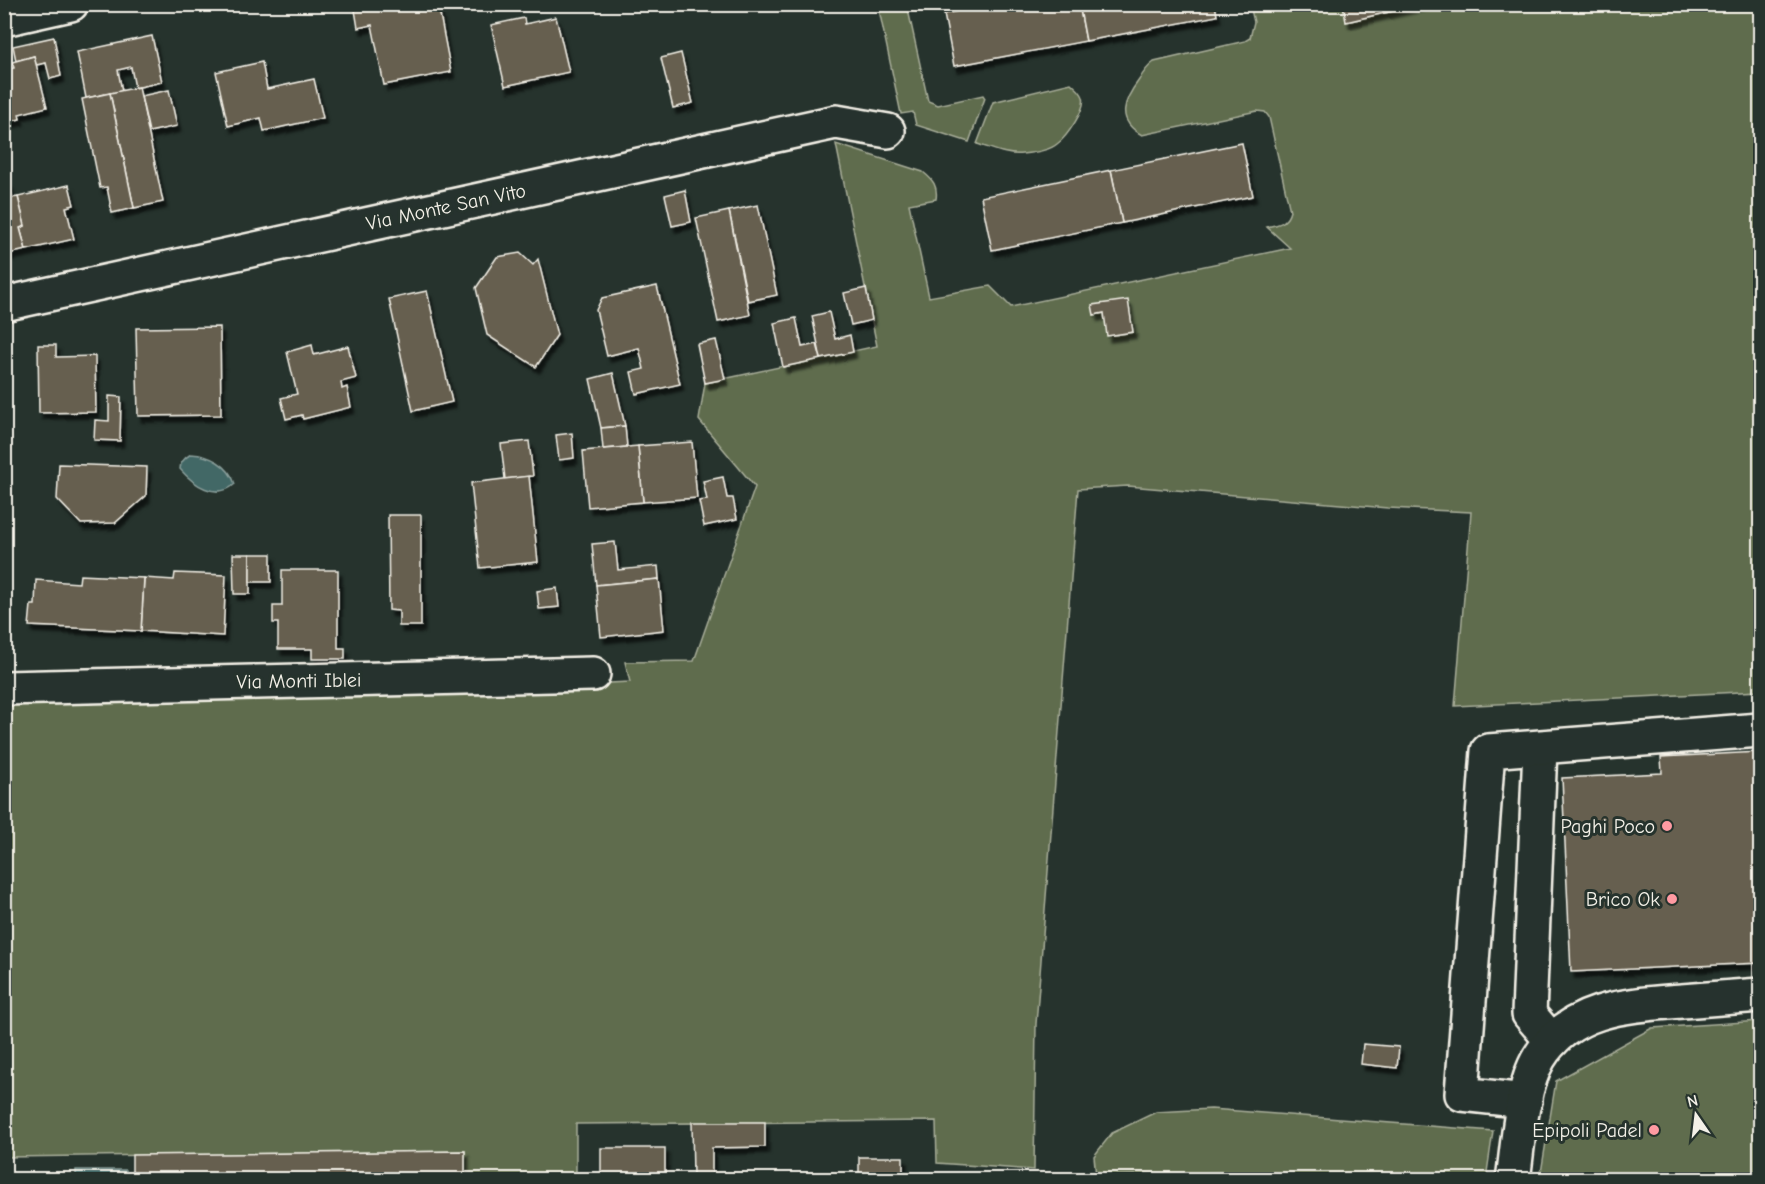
<svg xmlns="http://www.w3.org/2000/svg" width="1765" height="1184" viewBox="0 0 1765 1184" font-family="'Comic Neue',sans-serif">
  <style>
    .green { fill: #5e6c4d; stroke: #a9ae9a; stroke-width: 1.5 }
    .water { fill: #426766; stroke: #899e9a; stroke-width: 1.5 }
    .building { fill: #665f4f; stroke: #f4f1e8; stroke-width: 1.5; filter: url(#shadow) }
    .lines { fill: none; stroke-linecap: round; stroke-linejoin: round }
    .minor-casing { stroke: #f4f1e8; stroke-width: 38 }
    .minor { stroke: #26332d; stroke-width: 33 }
    .poi-dot { fill: #ff9aa2; stroke: #26332d; stroke-width: 2 }
    .labels { text-anchor: middle; dominant-baseline: central; stroke-width: 6; stroke-linejoin: round; paint-order: stroke }
    .street-label { font-size: 20px; fill: #f4f1e8; stroke: #26332d }
    .poi-label { font-size: 20px; fill: #f4f1e8; stroke: #26332d; text-anchor: end }
  </style>
  <defs>
    <filter id="shadow"><feDropShadow dx="3.5" dy="6" stdDeviation="1.5" flood-color="#0009"/></filter>
  </defs>
  <rect width="100%" height="100%" fill="#26332d"/>
  <filter id="ink" filterUnits="userSpaceOnUse"><feTurbulence type="fractalNoise" baseFrequency=".0167" numOctaves="2"/><feDisplacementMap in="SourceGraphic" scale="12" xChannelSelector="R" yChannelSelector="G"/><feConvolveMatrix kernelMatrix="1 2 1 2 8 2 1 2 1" color-interpolation-filters="sRGB"/></filter>
  <g filter="url(#ink)">
    <g class="green">
      <polygon points="878,5 907,5 928,101 938,105 983,95 985,98 969,142 916,125 913,112 901,114"/>
      <path d="M1250,5H1760V691L1455,706L1471,512L1388,508L1128,486L1078,489L1036,1024L1034,1170L937,1163L936,1121L576,1124V1180L465,1179V1151L5,1157L4,703L487,689L630,682L625,662L694,661L755,487L699,420L705,383L877,346L836,144L923,172C933,180 938,186 936,199L909,204L929,297L990,286L1011,307L1290,248L1267,227C1278,224 1287,224 1290,211L1269,117L1265,112L1257,111L1142,135C1115,120 1124,100 1139,80C1143,73 1147,67 1154,62L1245,41L1250,38L1254,22Z"/>
      <path d="M1071,83C1075,87 1081,91 1083,97C1087,108 1066,138 1057,144C1049,151 1032,153 1022,154C1007,156 991,148 977,144L993,102Z"/>
      <polygon points="1760,1021 1760,1179 1540,1179 1556,1081 1652,1028"/>
      <polygon points="1211,1109 1493,1131 1486,1179 1229,1180 1228,1172 1096,1176 1094,1156 1112,1133 1156,1112"/>
    </g>
    <g class="water">
      <path d="M191,454C210,455 229,465 235,484C216,501 193,484 180,469C180,462 186,457 191,454Z"/>
      <rect x="76" y="1170" width="50" height="9"/>
    </g>
    <g class="building">
      <polygon points="354,4 438,4 451,72 384,85 372,25 358,28"/>
      <polygon points="993,4 1079,4 1086,41 954,66 944,14"/>
      <polygon points="1079,4 1215,4 1217,16 1086,41"/>
      <polygon points="1343,4 1423,4 1346,22"/>
      <polygon points="556,17 569,72 505,86 491,25 524,18 525,24"/>
      <polygon points="152,36 162,82 135,88 131,67 118,70 122,91 86,98 77,52"/>
      <polygon points="54,37 61,76 50,79 46,63 36,65 34,56 16,61 13,46"/>
      <polygon points="681,53 693,103 673,108 661,58"/>
      <polygon points="34,56 47,107 19,114 20,119 4,123 4,70 14,68 12,62"/>
      <polygon points="262,62 267,89 314,79 323,118 264,131 261,118 228,126 216,72"/>
      <polygon points="139,87 163,202 134,208 110,93"/>
      <polygon points="169,90 177,126 149,132 141,96"/>
      <polygon points="110,93 134,208 112,213 107,187 100,188 82,99"/>
      <polygon points="1242,143 1253,196 1122,223 1111,170"/>
      <polygon points="1111,170 1122,223 992,250 981,197"/>
      <polygon points="9,183 12,197 4,199 4,184"/>
      <polygon points="69,185 74,205 66,207 74,239 26,250 20,228 25,226 18,197"/>
      <polygon points="685,190 691,222 672,226 665,195"/>
      <polygon points="18,197 25,226 20,228 26,250 4,255 4,199"/>
      <polygon points="758,205 777,295 748,301 729,211"/>
      <polygon points="729,211 750,315 718,322 696,218"/>
      <polygon points="520,253 533,265 538,259 557,335 536,367 487,335 476,288 497,257"/>
      <polygon points="657,286 680,384 636,394 631,372 644,369 639,348 607,356 596,310 602,298"/>
      <polygon points="866,288 872,320 851,325 844,293"/>
      <polygon points="427,291 452,402 413,411 389,299"/>
      <polygon points="1128,300 1133,332 1107,336 1104,313 1094,315 1092,305"/>
      <polygon points="829,312 835,339 850,335 853,352 821,359 812,316"/>
      <polygon points="796,318 802,347 817,344 821,359 783,367 774,323"/>
      <polygon points="220,327 221,415 138,416 136,328"/>
      <polygon points="716,340 725,379 705,383 697,344"/>
      <polygon points="38,345 56,345 56,357 95,356 96,412 39,413"/>
      <polygon points="312,345 314,355 348,346 356,378 341,382 342,389 347,387 351,407 303,419 302,415 286,419 281,398 297,394 287,352"/>
      <polygon points="613,373 625,426 601,428 590,379"/>
      <polygon points="109,396 121,397 120,441 94,440 95,420 109,421"/>
      <polygon points="625,426 627,447 603,449 601,428"/>
      <polygon points="572,433 574,458 559,460 556,435"/>
      <polygon points="529,441 533,476 505,479 501,444"/>
      <polygon points="692,442 697,498 643,502 638,446"/>
      <polygon points="638,446 643,502 588,507 583,451"/>
      <polygon points="59,464 147,467 146,496 115,523 81,524 57,499"/>
      <polygon points="529,476 538,562 480,568 471,483"/>
      <polygon points="723,477 727,498 733,498 737,519 704,526 699,501 707,500 703,481"/>
      <polygon points="388,515 421,515 421,626 399,626 399,611 389,610"/>
      <polygon points="615,542 618,570 658,566 659,579 596,585 592,544"/>
      <polygon points="233,554 250,554 250,594 234,594"/>
      <rect x="250" y="554" width="21" height="28"/>
      <polygon points="282,570 338,570 338,648 345,648 345,659 312,659 312,649 278,649 278,623 273,623 273,606 282,606"/>
      <polygon points="175,573 226,575 223,636 141,631 144,578 174,580"/>
      <polygon points="80,575 144,578 141,631 29,626 31,605 35,605 36,580 79,583"/>
      <polygon points="659,579 664,630 601,637 596,585"/>
      <polygon points="557,588 559,607 539,609 537,591"/>
      <polygon points="1760,752 1760,963 1571,972 1562,778 1662,773 1661,757"/>
      <polygon points="1363,1044 1399,1047 1397,1068 1361,1064"/>
      <polygon points="692,1122 765,1122 765,1147 712,1148 712,1175 693,1176"/>
      <rect x="601" y="1148" width="64" height="32"/>
      <polygon points="465,1151 465,1180 132,1180 132,1155"/>
      <rect x="859" y="1157" width="44" height="23"/>
    </g>
    <g class="lines">
      <g class="minor-casing">
        <g id="minor">
          <polyline points="4,19 71,4"/>
          <polyline points="4,304 836,122 888,131"/>
          <polyline points="4,688 593,674"/>
          <polyline points="1540,748 1529,1014 1552,1041"/>
          <polyline points="1525,1101 1462,1094 1488,751 1760,730"/>
          <path d="M1513,1180C1518,1145 1521,1088 1539,1058C1570,1007 1630,1005 1682,1001C1708,999 1734,997 1760,995"/>
        </g>
      </g>
      <use href="#minor" class="minor"/>
    </g>
  </g>
  <g class="poi-dot">
    <circle cx="1667" cy="826" r="6"/>
    <circle cx="1672" cy="899" r="6"/>
    <circle cx="1654" cy="1130" r="6"/>
  </g>
  <g class="labels">
    <g class="street-label">
      <text transform="translate(446 207) rotate(-12)">Via Monte San Vito</text>
      <text transform="translate(299 681) rotate(-1)">Via Monti Iblei</text>
    </g>
    <g class="poi-label">
      <text x="1655" y="826">Paghi Poco</text>
      <text x="1660" y="899">Brico Ok</text>
      <text x="1642" y="1130">Epipoli Padel</text>
    </g>
  </g>
  <rect width="1765" height="1184" fill="none" stroke="#26332d" stroke-width="24"/>
  <rect x="12" y="12" width="1741" height="1160" fill="none" stroke="#f4f1e8" stroke-width="2" filter="url(#ink)"/>
  <g transform="translate(1696 1115) rotate(346)" stroke="#26332d" stroke-width="4.5" paint-order="stroke">
  <path d="M0-4.5L10 22L0 15L-10 22Z" fill="#f4f1e8"/>
  <text y="-9" font-size="16" font-weight="bold" text-anchor="middle" fill="#f4f1e8">N</text>
  </g>
</svg>
